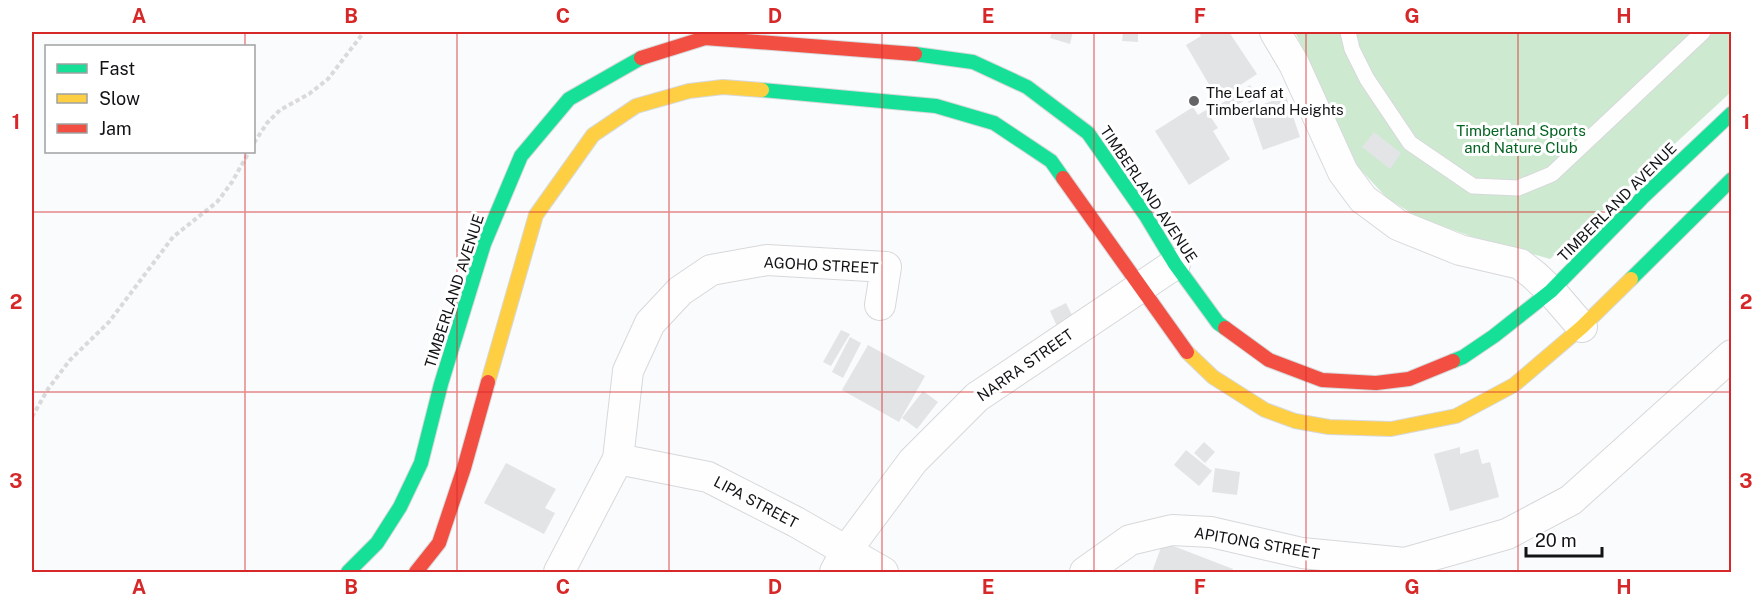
<svg xmlns="http://www.w3.org/2000/svg" width="1763" height="604" viewBox="0 0 1763 604" font-family="'Public Sans',sans-serif">
  <style>
    .green { fill: #cdead1 }
    .building { fill: #e3e4e6 }
    .lines { fill: none; stroke-linecap: round; stroke-linejoin: round }
    .lane-casing { stroke: #d7d8da; stroke-width: 17 }
    .street-casing { stroke: #d7d8da; stroke-width: 32 }
    .fast-casing { stroke: #d7d8da; stroke-width: 16 }
    .slow-casing { stroke: #d7d8da; stroke-width: 16 }
    .jam-casing { stroke: #d7d8da; stroke-width: 16 }
    .path { stroke: #dadada; stroke-width: 4; stroke-dasharray: 4.5 3; stroke-linecap: butt }
    .lane { stroke: #fefeff; stroke-width: 15 }
    .street { stroke: #fefeff; stroke-width: 30 }
    .fast { stroke: #16e098; stroke-width: 14 }
    .slow { stroke: #ffcf43; stroke-width: 14 }
    .jam { stroke: #f24e42; stroke-width: 14 }
    .grid { fill: none; stroke: #d62828; stroke-width: 1.5; stroke-opacity: 0.55 }
    .poi-dot { fill: #636466; stroke: #fff; stroke-width: 2 }
    .labels { text-anchor: middle; dominant-baseline: central; stroke-width: 6; stroke-linejoin: round; paint-order: stroke }
    .poi-label { font-size: 15px; fill: #121315; stroke: #fff; text-anchor: start }
    .park-label { font-size: 15px; fill: #046422; stroke: #fff }
    .street-label { font-size: 15px; fill: #121315; stroke: #fff }
    .neatline { fill: none; stroke: #d62828; stroke-width: 2 }
    .grid-label { font-size: 20px; text-anchor: middle; font-weight: bold; fill: #d62828 }
  </style>
  <rect width="100%" height="100%" fill="#fafbfd"/>
  <polygon class="green" points="1295,32 1731,32 1731,92 1550,259 1473,237 1419,218 1387,198 1358,167"/>
  <g class="building">
    <polygon points="1052,32 1073,32 1070,44 1050,38"/>
    <polygon points="1123,32 1138,32 1138,42 1122,41"/>
    <polygon points="1198,32 1229,32 1257,74 1218,100 1186,45 1201,36"/>
    <polygon points="1250,85 1258,98 1249,103 1247,99 1224,113 1219,105"/>
    <polygon points="1286,96 1300,137 1263,150 1249,109"/>
    <polygon points="1193,107 1198,115 1206,110 1218,128 1213,131 1230,159 1189,185 1155,131"/>
    <polygon points="1374,132 1401,153 1390,169 1362,147"/>
    <polygon points="1066,303 1078,327 1061,335 1050,311"/>
    <polygon points="841,330 850,334 831,366 823,362"/>
    <polygon points="850,337 861,343 843,378 832,372"/>
    <polygon points="868,345 925,376 899,422 842,390"/>
    <polygon points="923,391 938,402 917,429 902,418"/>
    <polygon points="1204,442 1215,452 1205,463 1194,453"/>
    <polygon points="1460,447 1460,454 1478,449 1482,464 1490,462 1499,497 1450,511 1434,454"/>
    <polygon points="1186,450 1212,471 1199,486 1174,465"/>
    <polygon points="506,463 556,489 545,508 555,513 544,534 484,503"/>
    <polygon points="1215,468 1240,472 1237,495 1212,492"/>
    <polygon points="1163,542 1233,569 1232,572 1152,572"/>
  </g>
  <g class="lines">
    <g class="lane-casing">
      <polyline id="lane" points="1348,32 1352,49 1367,79 1410,143 1473,186 1518,188 1552,174 1703,32"/>
    </g>
    <g class="street-casing">
      <g id="street">
        <polyline points="1275,32 1294,64 1343,172 1363,199 1398,225 1460,250 1520,264 1534,275 1551,291 1582,327"/>
        <polyline points="618,459 708,477 796,522 883,572"/>
        <polyline points="559,572 618,459 628,371 650,323 680,291 711,270 767,260 886,267 880,305"/>
        <polyline points="835,572 846,551 913,461 977,397 1175,264"/>
        <polyline points="1085,572 1130,540 1172,530 1211,532 1302,553 1405,563 1507,534 1571,500 1732,355"/>
      </g>
    </g>
    <g class="fast-casing">
      <g id="fast">
        <polyline points="915,54 973,62 1027,87 1088,133 1146,216 1175,264 1218,323 1225,328"/>
        <polyline points="762,90 936,106 994,123 1051,161 1063,178"/>
        <polyline points="1631,279 1732,179"/>
        <polyline points="1453,361 1463,357 1494,336 1551,291 1642,198 1732,113"/>
        <polyline points="348,572 377,543 400,507 421,463 441,384 484,244 521,156 569,99 641,58"/>
      </g>
    </g>
    <g class="slow-casing">
      <g id="slow">
        <polyline points="1187,352 1213,377 1265,410 1295,421 1329,427 1391,429 1456,416 1514,385 1582,327 1631,279"/>
        <polyline points="488,382 536,215 593,135 636,106 689,91 723,87 762,90"/>
      </g>
    </g>
    <g class="jam-casing">
      <g id="jam">
        <polyline points="641,58 705,38 915,54"/>
        <polyline points="1063,178 1187,352"/>
        <polyline points="1225,328 1269,360 1322,380 1376,383 1409,379 1453,361"/>
        <polyline points="416,572 439,543 464,468 488,382"/>
      </g>
    </g>
    <g class="path">
      <polyline points="254,143 267,123 280,110 309,94 328,79 364,32"/>
      <polyline points="32,417 48,389 70,360 109,322 173,237 217,202 224,193 232,182 249,152"/>
    </g>
    <use href="#lane" class="lane"/>
    <use href="#street" class="street"/>
    <use href="#fast" class="fast"/>
    <use href="#slow" class="slow"/>
    <use href="#jam" class="jam"/>
  </g>
  <path class="grid" d="M245,32V46M457,32V572M669,32V572M882,32V572M1094,32V572M1306,32V572M1518,32V572M245,152V572M32,212H1732M32,392H1732"/>
  <circle class="poi-dot" cx="1194" cy="101" r="6"/>
  <g class="labels">
    <g class="poi-label">
      <text x="1206" y="92">The Leaf at<tspan x="1206" dy="17">Timberland Heights</tspan></text>
    </g>
    <g class="park-label">
      <text x="1521" y="130">Timberland Sports<tspan x="1521" dy="17">and Nature Club</tspan></text>
    </g>
    <g class="street-label">
      <text transform="translate(1149 194) rotate(56)">TIMBERLAND AVENUE</text>
      <text transform="translate(1617 202) rotate(-45)">TIMBERLAND AVENUE</text>
      <text transform="translate(821 265) rotate(3)">AGOHO STREET</text>
      <text transform="translate(454 291) rotate(-72)">TIMBERLAND AVENUE</text>
      <text transform="translate(1025 365) rotate(-35)">NARRA STREET</text>
      <text transform="translate(756 502) rotate(28)">LIPA STREET</text>
      <text transform="translate(1257 543) rotate(10)">APITONG STREET</text>
    </g>
  </g>
  <rect width="1763" height="604" fill="none" stroke="#ffffff" stroke-width="66"/>
  <rect x="45" y="45" width="210" height="108" fill="#ffffff" stroke="#a0a1a1" stroke-width="1.5"/>
  <rect x="57" y="64" width="30" height="9" fill="#16e098" stroke="#a0a1a1" stroke-width="1.5"/>
  <text x="99" y="75" font-size="18" fill="#121315">Fast</text>
  <rect x="57" y="94" width="30" height="9" fill="#ffcf43" stroke="#a0a1a1" stroke-width="1.5"/>
  <text x="99" y="105" font-size="18" fill="#121315">Slow</text>
  <rect x="57" y="124" width="30" height="9" fill="#f24e42" stroke="#a0a1a1" stroke-width="1.5"/>
  <text x="99" y="135" font-size="18" fill="#121315">Jam</text>
  <path d="M1526 547v9h76v-9" fill="none" stroke="#121315" stroke-width="3"/>
  <text x="1535" y="547" font-size="18" fill="#121315" stroke="#ffffff" stroke-width="4.5" paint-order="stroke">20 m</text>
  <rect x="33" y="33" width="1697" height="538" class="neatline"/>
  <g class="grid-label">
    <text x="139" y="23">A</text>
    <text x="351" y="23">B</text>
    <text x="563" y="23">C</text>
    <text x="775" y="23">D</text>
    <text x="988" y="23">E</text>
    <text x="1200" y="23">F</text>
    <text x="1412" y="23">G</text>
    <text x="1624" y="23">H</text>
    <text x="16" y="129">1</text>
    <text x="1746" y="129">1</text>
    <text x="16" y="309">2</text>
    <text x="1746" y="309">2</text>
    <text x="16" y="488">3</text>
    <text x="1746" y="488">3</text>
    <text x="139" y="594">A</text>
    <text x="351" y="594">B</text>
    <text x="563" y="594">C</text>
    <text x="775" y="594">D</text>
    <text x="988" y="594">E</text>
    <text x="1200" y="594">F</text>
    <text x="1412" y="594">G</text>
    <text x="1624" y="594">H</text>
  </g>
</svg>
